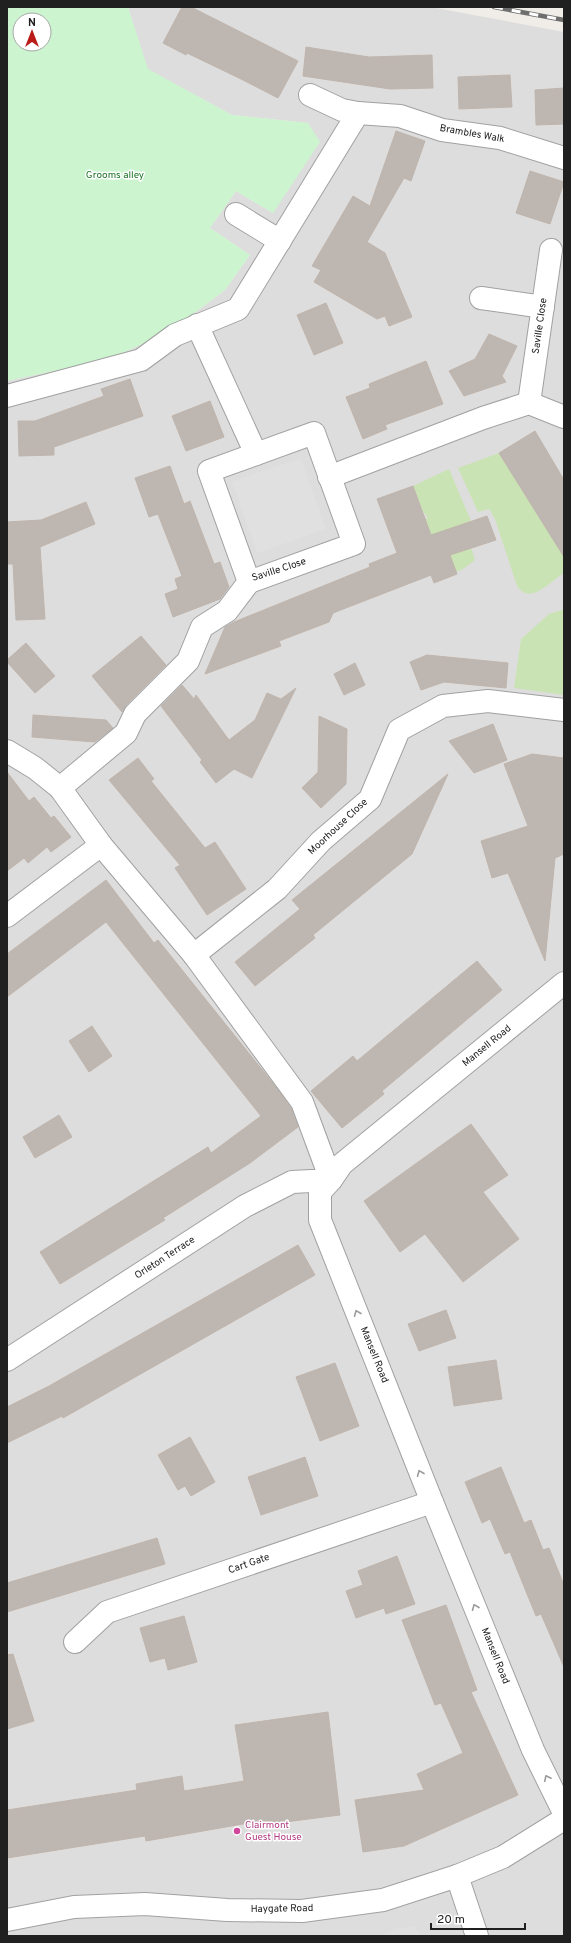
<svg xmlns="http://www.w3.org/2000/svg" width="571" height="1943" viewBox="0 0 571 1943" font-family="Overpass,sans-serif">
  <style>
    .residential { fill: #dedddd }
    .grass { fill: #cae3b4 }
    .park { fill: #cbf4cf; fill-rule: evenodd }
    .parking { fill: #e0e0e0 }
    .building { fill: #bdb6b1; stroke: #c0b5ac }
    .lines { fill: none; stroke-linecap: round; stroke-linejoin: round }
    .minor-casing { stroke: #a1a1a1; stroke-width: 24 }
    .minor { stroke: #fff; stroke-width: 22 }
    .rail-casing { stroke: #6e6e6e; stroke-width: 4.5 }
    .rail { stroke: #fff; stroke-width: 3; stroke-dasharray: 9; stroke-linecap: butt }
    .oneway { stroke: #9b9b9b }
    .hotel-dot { fill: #d1479c; stroke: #fff; stroke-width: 1.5 }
    .labels { text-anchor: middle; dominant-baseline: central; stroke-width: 3; stroke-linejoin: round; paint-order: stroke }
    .street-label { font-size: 10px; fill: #202020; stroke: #fff }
    .park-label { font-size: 10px; fill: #197423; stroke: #fff }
    .hotel-label { font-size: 10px; fill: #b23c85; stroke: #fff; text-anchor: start }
  </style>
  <rect width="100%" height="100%" fill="#f0ede8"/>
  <polygon class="residential" points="128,7 431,7 564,32 564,1936 7,1936 7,381 109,359 142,344 193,314 225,290 250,255 210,228 236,191 273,213 307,123 232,115 147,69"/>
  <g class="grass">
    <path d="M499,453L564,557V573C551,581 530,606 517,586L495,519L489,509L478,512L458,468Z"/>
    <polygon points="449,469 471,521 463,524 475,560 463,569 439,579 423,520 428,518 422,510 413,486"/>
    <polygon points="564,609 564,695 514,688 521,639 549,614"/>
  </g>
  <path class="park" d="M7,7H128L148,69L232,115L308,123L320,142L273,213L236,191L210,228L250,255L225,290L193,314L142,344L109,359L7,381ZM20,20H44V44H20Z"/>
  <g class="parking">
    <polygon points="301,458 326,529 257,553 232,482"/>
    <polygon points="414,1926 421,1936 382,1936 394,1929"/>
  </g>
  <g class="building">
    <polygon points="182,7 191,7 298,61 278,98 241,79 187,53 186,55 163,43"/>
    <polygon points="306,47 369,57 432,55 433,88 390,89 303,76"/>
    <polygon points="510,75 512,107 459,109 458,77"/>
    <polygon points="564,88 564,124 536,125 535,90"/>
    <polygon points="396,131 425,141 411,181 404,178 367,242 385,253 412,317 389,326 385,316 377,319 314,282 321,270 312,266 353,196 370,206"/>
    <polygon points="530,171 564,182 550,224 516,213"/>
    <polygon points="326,303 343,343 314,355 297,315"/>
    <polygon points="489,334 517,346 502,376 506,382 464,396 449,371 475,359"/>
    <polygon points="426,361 443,404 385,425 387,429 363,439 346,397 370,388 369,384"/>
    <polygon points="130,379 143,416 54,447 54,455 19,456 18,421 35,421 104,396 101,389"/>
    <polygon points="210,401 224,437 186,451 172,416"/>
    <polygon points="535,431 564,480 564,557 499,453"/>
    <polygon points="170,466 184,504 190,501 214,564 220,562 229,587 220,599 173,617 165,594 178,589 175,579 182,576 158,514 149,517 135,478"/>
    <polygon points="413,486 431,535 487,516 496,540 450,555 457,574 434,583 431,575 333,613 329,622 279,641 281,646 205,674 225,627 234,622 370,567 369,564 397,553 377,499"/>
    <polygon points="86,502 95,524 40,547 45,619 16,620 13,564 7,564 7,522 41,520"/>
    <polygon points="141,636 166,665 126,705 122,712 92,676"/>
    <polygon points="26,643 55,676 35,693 7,662 7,660"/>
    <polygon points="427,655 508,663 506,688 444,682 421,690 410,662"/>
    <polygon points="355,663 365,685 344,695 334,674"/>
    <polygon points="182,685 194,699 196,695 229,740 255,720 267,693 281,699 296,688 252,778 234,769 216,783 200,762 202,760 161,706"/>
    <polygon points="33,715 106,720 113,728 95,742 32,737"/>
    <polygon points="319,716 347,729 346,784 321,808 302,788 318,772"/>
    <polygon points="493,724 507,760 474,773 449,741"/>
    <polygon points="532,754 564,758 564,854 555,858 545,961 508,873 492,878 481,841 528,826 504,764"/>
    <polygon points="138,758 154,779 151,781 205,848 215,842 246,889 207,915 175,868 180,865 109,780"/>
    <polygon points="7,772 29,801 34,797 51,818 54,816 71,837 51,852 47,847 28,863 24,858 7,871"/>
    <polygon points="448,774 412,854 313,935 315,938 255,986 235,962 300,909 292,900"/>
    <polygon points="106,880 154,943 158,940 276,1087 291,1108 298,1127 250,1163 163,1218 165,1220 60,1284 40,1252 208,1147 211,1153 261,1116 106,922 7,997 7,954"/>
    <polygon points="477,961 502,990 382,1091 384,1094 342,1128 311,1091 353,1056 357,1061"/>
    <polygon points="92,1026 112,1056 89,1072 69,1041"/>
    <polygon points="59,1115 72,1137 35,1158 23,1137"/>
    <polygon points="471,1124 508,1175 483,1192 519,1239 463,1282 425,1234 400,1252 364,1201"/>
    <polygon points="298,1245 315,1275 63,1418 62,1416 7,1443 7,1407 49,1386"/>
    <polygon points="446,1310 456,1338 419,1351 408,1324"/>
    <polygon points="496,1360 502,1399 454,1406 448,1367"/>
    <polygon points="335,1363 359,1426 320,1441 296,1377"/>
    <polygon points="190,1437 215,1482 191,1496 185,1486 178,1490 158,1455"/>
    <polygon points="305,1457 318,1496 261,1515 248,1477"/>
    <polygon points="501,1467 524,1523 531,1520 543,1550 549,1548 564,1585 564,1667 541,1614 536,1616 510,1552 505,1554 490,1519 482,1523 465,1482"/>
    <polygon points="157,1538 165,1564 7,1612 7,1583"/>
    <polygon points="397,1556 415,1604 386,1614 384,1608 356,1618 346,1591 363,1585 358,1571"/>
    <polygon points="446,1605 477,1690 471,1692 518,1795 404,1846 363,1852 355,1800 424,1790 417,1774 463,1753 441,1703 435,1705 402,1620"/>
    <polygon points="184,1616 197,1662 168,1670 165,1658 150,1662 140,1628"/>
    <polygon points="13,1654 34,1721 7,1729 7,1655"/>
    <polygon points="328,1712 340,1815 254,1826 254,1822 146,1841 145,1836 7,1858 7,1810 137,1790 136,1784 182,1776 184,1791 244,1781 235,1725"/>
  </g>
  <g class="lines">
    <g class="minor-casing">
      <g id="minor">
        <polyline points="310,95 342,110 358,113 400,116 442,130 500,138 564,158"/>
        <polyline points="236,214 280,241"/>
        <polyline points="481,298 543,307"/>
        <polyline points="197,325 256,454"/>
        <polyline points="7,396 141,360 175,335 238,309 358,113"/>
        <polyline points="529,403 551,250"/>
        <polygon points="314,433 354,544 249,582 209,471"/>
        <polyline points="329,477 483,418 529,403 564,417"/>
        <polyline points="7,751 35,768 60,788 101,845 194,955 302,1102 331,1180 292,1182 245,1206 7,1360"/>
        <polyline points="60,788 126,733 135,714 188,661 202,627 227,611 249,582"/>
        <polyline points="7,916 101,845"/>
        <polyline points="194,955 277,889 321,841 370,799 399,730 443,706 488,701 564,710"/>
        <polyline points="564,983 342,1164 331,1180 320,1192 320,1220 432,1502 533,1750 564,1813"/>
        <polyline points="75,1642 107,1612 432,1502"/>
        <polyline points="457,1876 477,1936"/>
        <polyline points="7,1920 74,1907 145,1904 227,1910 302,1911 383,1900 457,1876 503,1857 564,1819"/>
      </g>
    </g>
    <use href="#minor" class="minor"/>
    <g class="rail-casing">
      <polyline id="rail" points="494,7 564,20"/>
    </g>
    <use href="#rail" class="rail"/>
  </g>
  <defs><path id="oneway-chevron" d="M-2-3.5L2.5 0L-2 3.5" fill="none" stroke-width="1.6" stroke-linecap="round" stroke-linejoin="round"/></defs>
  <g class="oneway">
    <use href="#oneway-chevron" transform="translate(357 1313) rotate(-112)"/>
    <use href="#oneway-chevron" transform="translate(420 1473) rotate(-112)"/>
    <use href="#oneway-chevron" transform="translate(475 1607) rotate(-112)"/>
    <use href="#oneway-chevron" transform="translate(547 1778) rotate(-116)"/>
  </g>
  <circle class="hotel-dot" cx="237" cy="1831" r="4"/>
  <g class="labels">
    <g class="street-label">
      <text transform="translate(472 134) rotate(10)">Brambles Walk</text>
      <text transform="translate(540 326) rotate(-82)">Saville Close</text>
      <text transform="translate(279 570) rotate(-18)">Saville Close</text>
      <text transform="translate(338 827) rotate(-43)">Moorhouse Close</text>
      <text transform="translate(487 1046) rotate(-39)">Mansell Road</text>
      <text transform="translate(165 1258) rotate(-33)">Orleton Terrace</text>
      <text transform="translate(374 1355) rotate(68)">Mansell Road</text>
      <text transform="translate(249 1564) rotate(-19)">Cart Gate</text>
      <text transform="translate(495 1656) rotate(68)">Mansell Road</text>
      <text transform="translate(282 1909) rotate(-1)">Haygate Road</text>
    </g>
    <g class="park-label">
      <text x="115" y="175">Grooms alley</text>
    </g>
    <g class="hotel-label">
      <text x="245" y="1825">Clairmont<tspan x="245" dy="12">Guest House</tspan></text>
    </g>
  </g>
  <rect width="571" height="1943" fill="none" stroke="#202020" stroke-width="16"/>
  <g transform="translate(32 32)"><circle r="19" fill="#ffffff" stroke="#a6a6a6"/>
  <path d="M0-3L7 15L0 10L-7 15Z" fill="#b91c17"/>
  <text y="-6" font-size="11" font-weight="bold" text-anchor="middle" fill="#202020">N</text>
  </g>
  <path d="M431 1923v6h94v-6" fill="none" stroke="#202020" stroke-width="2"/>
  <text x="437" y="1923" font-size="12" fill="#202020" stroke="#ffffff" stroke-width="3" paint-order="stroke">20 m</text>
</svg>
